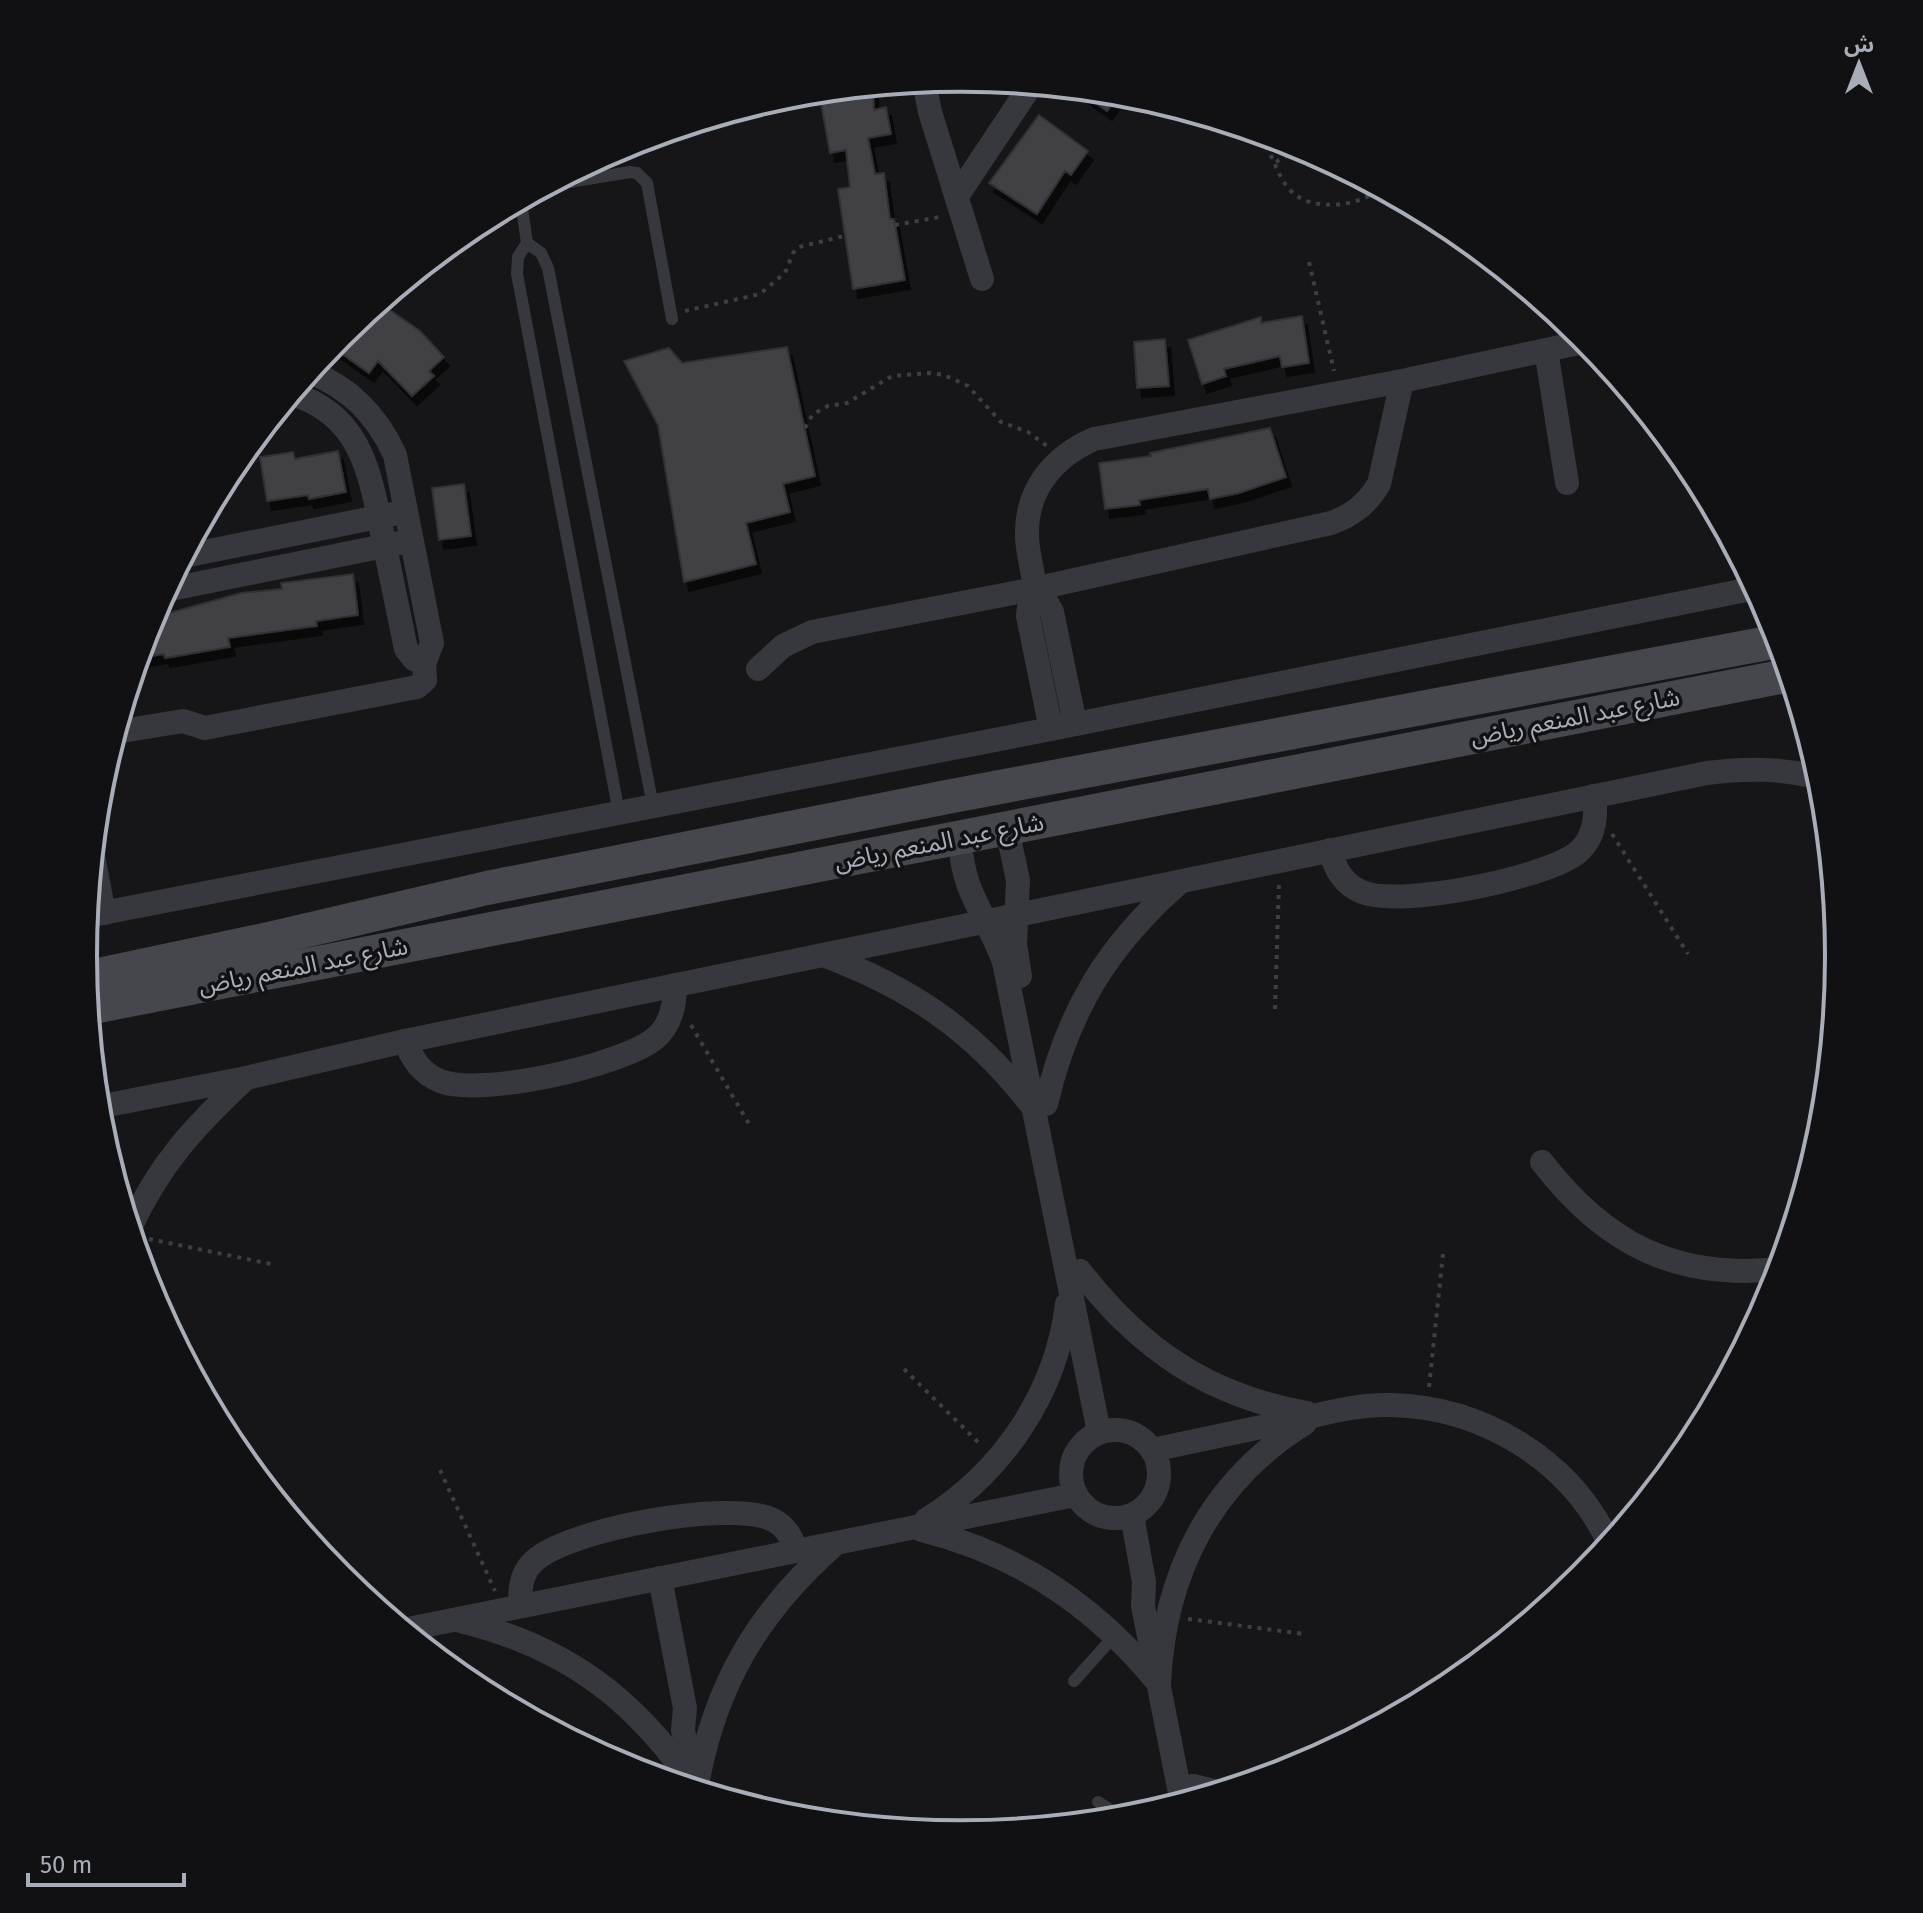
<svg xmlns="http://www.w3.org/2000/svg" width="1923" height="1913" viewBox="0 0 1923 1913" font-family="'Fira Sans','Noto Sans Arabic',sans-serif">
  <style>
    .building { fill: #404145; stroke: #303034; stroke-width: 2; filter: url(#shadow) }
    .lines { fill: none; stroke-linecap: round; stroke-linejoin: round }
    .path { stroke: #3d3f44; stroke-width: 4; stroke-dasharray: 4 6; stroke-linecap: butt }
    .lane { stroke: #37383d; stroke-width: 12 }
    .street { stroke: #37383d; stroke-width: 24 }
    .secondary { stroke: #45474d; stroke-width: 34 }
    .labels { text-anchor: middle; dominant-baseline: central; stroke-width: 7; stroke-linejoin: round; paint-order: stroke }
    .street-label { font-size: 24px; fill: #a8adb8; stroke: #111113 }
    .rim { fill: none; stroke: #a8adb8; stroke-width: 4 }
  </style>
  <defs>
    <filter id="shadow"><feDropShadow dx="5" dy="9" stdDeviation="0" flood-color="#0009"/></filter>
  </defs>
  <rect width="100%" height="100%" fill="#161618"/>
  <g class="building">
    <polygon points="873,87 874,110 886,107 891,134 868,138 875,174 884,173 890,219 894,219 905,280 853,289 838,189 850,187 846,150 830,153 819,92"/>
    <polygon points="1076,89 1106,92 1119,94 1107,111"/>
    <polygon points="1039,115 1088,151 1071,175 1065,171 1037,214 989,183"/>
    <polygon points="380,303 420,331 444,357 429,371 434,376 412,396 378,361 369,373 331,346 341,335"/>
    <polygon points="1302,316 1309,363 1282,367 1280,356 1224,369 1226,376 1202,384 1188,340 1261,317 1261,323"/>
    <polygon points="1165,339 1169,386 1137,388 1134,342"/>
    <polygon points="787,347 815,476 783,484 790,512 746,523 756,564 684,582 658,425 624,361 669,348 682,363"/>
    <polygon points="1270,428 1286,477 1239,493 1210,499 1208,489 1139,500 1140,505 1105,509 1099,463 1151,456 1150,453"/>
    <polygon points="338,451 346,492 309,499 308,495 267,501 260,457 293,452 295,459"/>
    <polygon points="464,484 471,536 439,540 432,488"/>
    <polygon points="353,574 358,615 316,621 317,626 228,638 230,647 165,658 164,654 138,658 151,618 241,593 282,589 281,583"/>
  </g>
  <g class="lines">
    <g class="path">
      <path d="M1253,131C1275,151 1274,174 1291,191C1311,212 1359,207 1379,189"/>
      <polyline points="1276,162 1302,147"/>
      <polyline points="895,225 940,217"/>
      <polyline points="1309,262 1334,371"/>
      <polyline points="685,311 760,294 785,273 793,253 799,247 844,236"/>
      <polyline points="805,428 813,414 828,406 847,403 892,376 929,373 944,375 968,386 1001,422 1028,432 1047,446"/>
      <polyline points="1612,834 1688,954"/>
      <polyline points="1275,1009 1279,883"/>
      <polyline points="691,1025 749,1124"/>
      <polyline points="149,1239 276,1265"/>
      <polyline points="904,1369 981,1445"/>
      <polyline points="1429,1387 1443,1254"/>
      <polyline points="440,1470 495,1591"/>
      <polyline points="1188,1619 1305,1634"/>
    </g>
    <g class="lane">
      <polyline points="551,185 630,172 637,173 647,183 672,319"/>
      <polyline points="521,201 527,243 518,257 517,274 619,813"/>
      <polyline points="527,243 541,253 548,268 653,806"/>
      <polyline points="1074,1681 1116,1634"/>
      <polyline points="1098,1802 1125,1819"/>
    </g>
    <g class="street">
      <polyline points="924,82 930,112 982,279"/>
      <polyline points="957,196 1031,85"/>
      <polyline points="1546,350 1567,483"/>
      <path d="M292,394C366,416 371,482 385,547C392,581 399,615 406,649L414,659L424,664"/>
      <polyline points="184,556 393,514"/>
      <polyline points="1034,589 1045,599 1052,612 1075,724"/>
      <polyline points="166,590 399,543"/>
      <path d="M758,669L783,646L812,632L1034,589L1331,523C1353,515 1367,504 1379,484L1402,381"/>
      <path d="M1051,729L1028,616C1028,605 1034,595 1034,585C1033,569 1027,552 1027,535C1026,490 1053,457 1094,439L1402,381L1588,341"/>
      <path d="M116,732L183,721L205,728L417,687L425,680L424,664L432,643L395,455C377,416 351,388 310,372"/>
      <polyline points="1007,829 1018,880 1015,944 1020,976"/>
      <path d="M960,838C962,895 986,912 1004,962L1099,1432"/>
      <path d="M1330,850C1335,869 1343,884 1362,892C1400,908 1545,878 1577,853C1594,839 1597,817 1594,796"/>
      <polyline points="93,856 104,913"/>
      <polyline points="87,916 1051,729 1756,588"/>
      <path d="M823,955C909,987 972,1029 1029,1102"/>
      <path d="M405,1041C412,1059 421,1073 440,1081C482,1097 617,1066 653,1040C671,1027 675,1005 675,985"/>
      <path d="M1046,1104C1068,1010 1108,945 1180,882"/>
      <path d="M98,1107L246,1078L405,1041L1707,773C1747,768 1781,768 1821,778"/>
      <path d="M1542,1162C1605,1244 1676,1280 1780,1269"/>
      <path d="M130,1228C160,1163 194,1127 245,1079"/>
      <path d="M1080,1271C1140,1349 1209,1396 1307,1413"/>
      <circle cx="1115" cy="1474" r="44"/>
      <path d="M1152,1450C1200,1440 1248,1430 1295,1420C1327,1413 1358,1404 1391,1405C1483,1407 1571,1460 1610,1545"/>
      <polyline points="1132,1515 1144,1582 1143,1606 1182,1803"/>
      <path d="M926,1520C1002,1473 1056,1394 1067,1304"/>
      <path d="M922,1530C1019,1554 1096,1606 1159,1684"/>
      <polyline points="660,1578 685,1708 683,1730 693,1775"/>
      <path d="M521,1606C519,1589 521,1573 534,1561C568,1529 728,1500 771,1519C785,1525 792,1537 796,1551"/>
      <path d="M461,1621C566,1647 636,1699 696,1789"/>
      <polyline points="403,1630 1075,1495"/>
      <path d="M1159,1684C1164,1574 1210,1482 1305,1423"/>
      <polyline points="1180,1789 1193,1786 1218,1792"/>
      <path d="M696,1790C714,1686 757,1613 835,1544"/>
    </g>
    <g class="secondary">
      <polyline points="85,978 278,937 487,888 952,796 1779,641"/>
      <polyline points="88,1008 1790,675"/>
    </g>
  </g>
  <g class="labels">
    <g class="street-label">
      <text transform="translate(1575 717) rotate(-11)">شارع عبد المنعم رياض</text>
      <text transform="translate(939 842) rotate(-11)">شارع عبد المنعم رياض</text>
      <text transform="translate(303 966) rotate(-11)">شارع عبد المنعم رياض</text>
    </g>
  </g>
  <path d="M0 0H1923V1913H0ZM97 956a864 864 0 1 1 1728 0a864 864 0 1 1-1728 0Z" fill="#111113" fill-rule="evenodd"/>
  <path class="rim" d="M97 956a864 864 0 1 1 1728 0a864 864 0 1 1-1728 0Z"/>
  <g transform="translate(1859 64)" stroke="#111113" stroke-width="6" paint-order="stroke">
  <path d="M0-6L14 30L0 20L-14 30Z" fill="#a8adb8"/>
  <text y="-12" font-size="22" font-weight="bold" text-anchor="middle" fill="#a8adb8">ش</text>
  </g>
  <path d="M28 1873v12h156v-12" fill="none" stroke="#a8adb8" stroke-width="4"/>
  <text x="40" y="1873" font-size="24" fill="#a8adb8" stroke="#111113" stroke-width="6" paint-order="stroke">50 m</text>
</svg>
